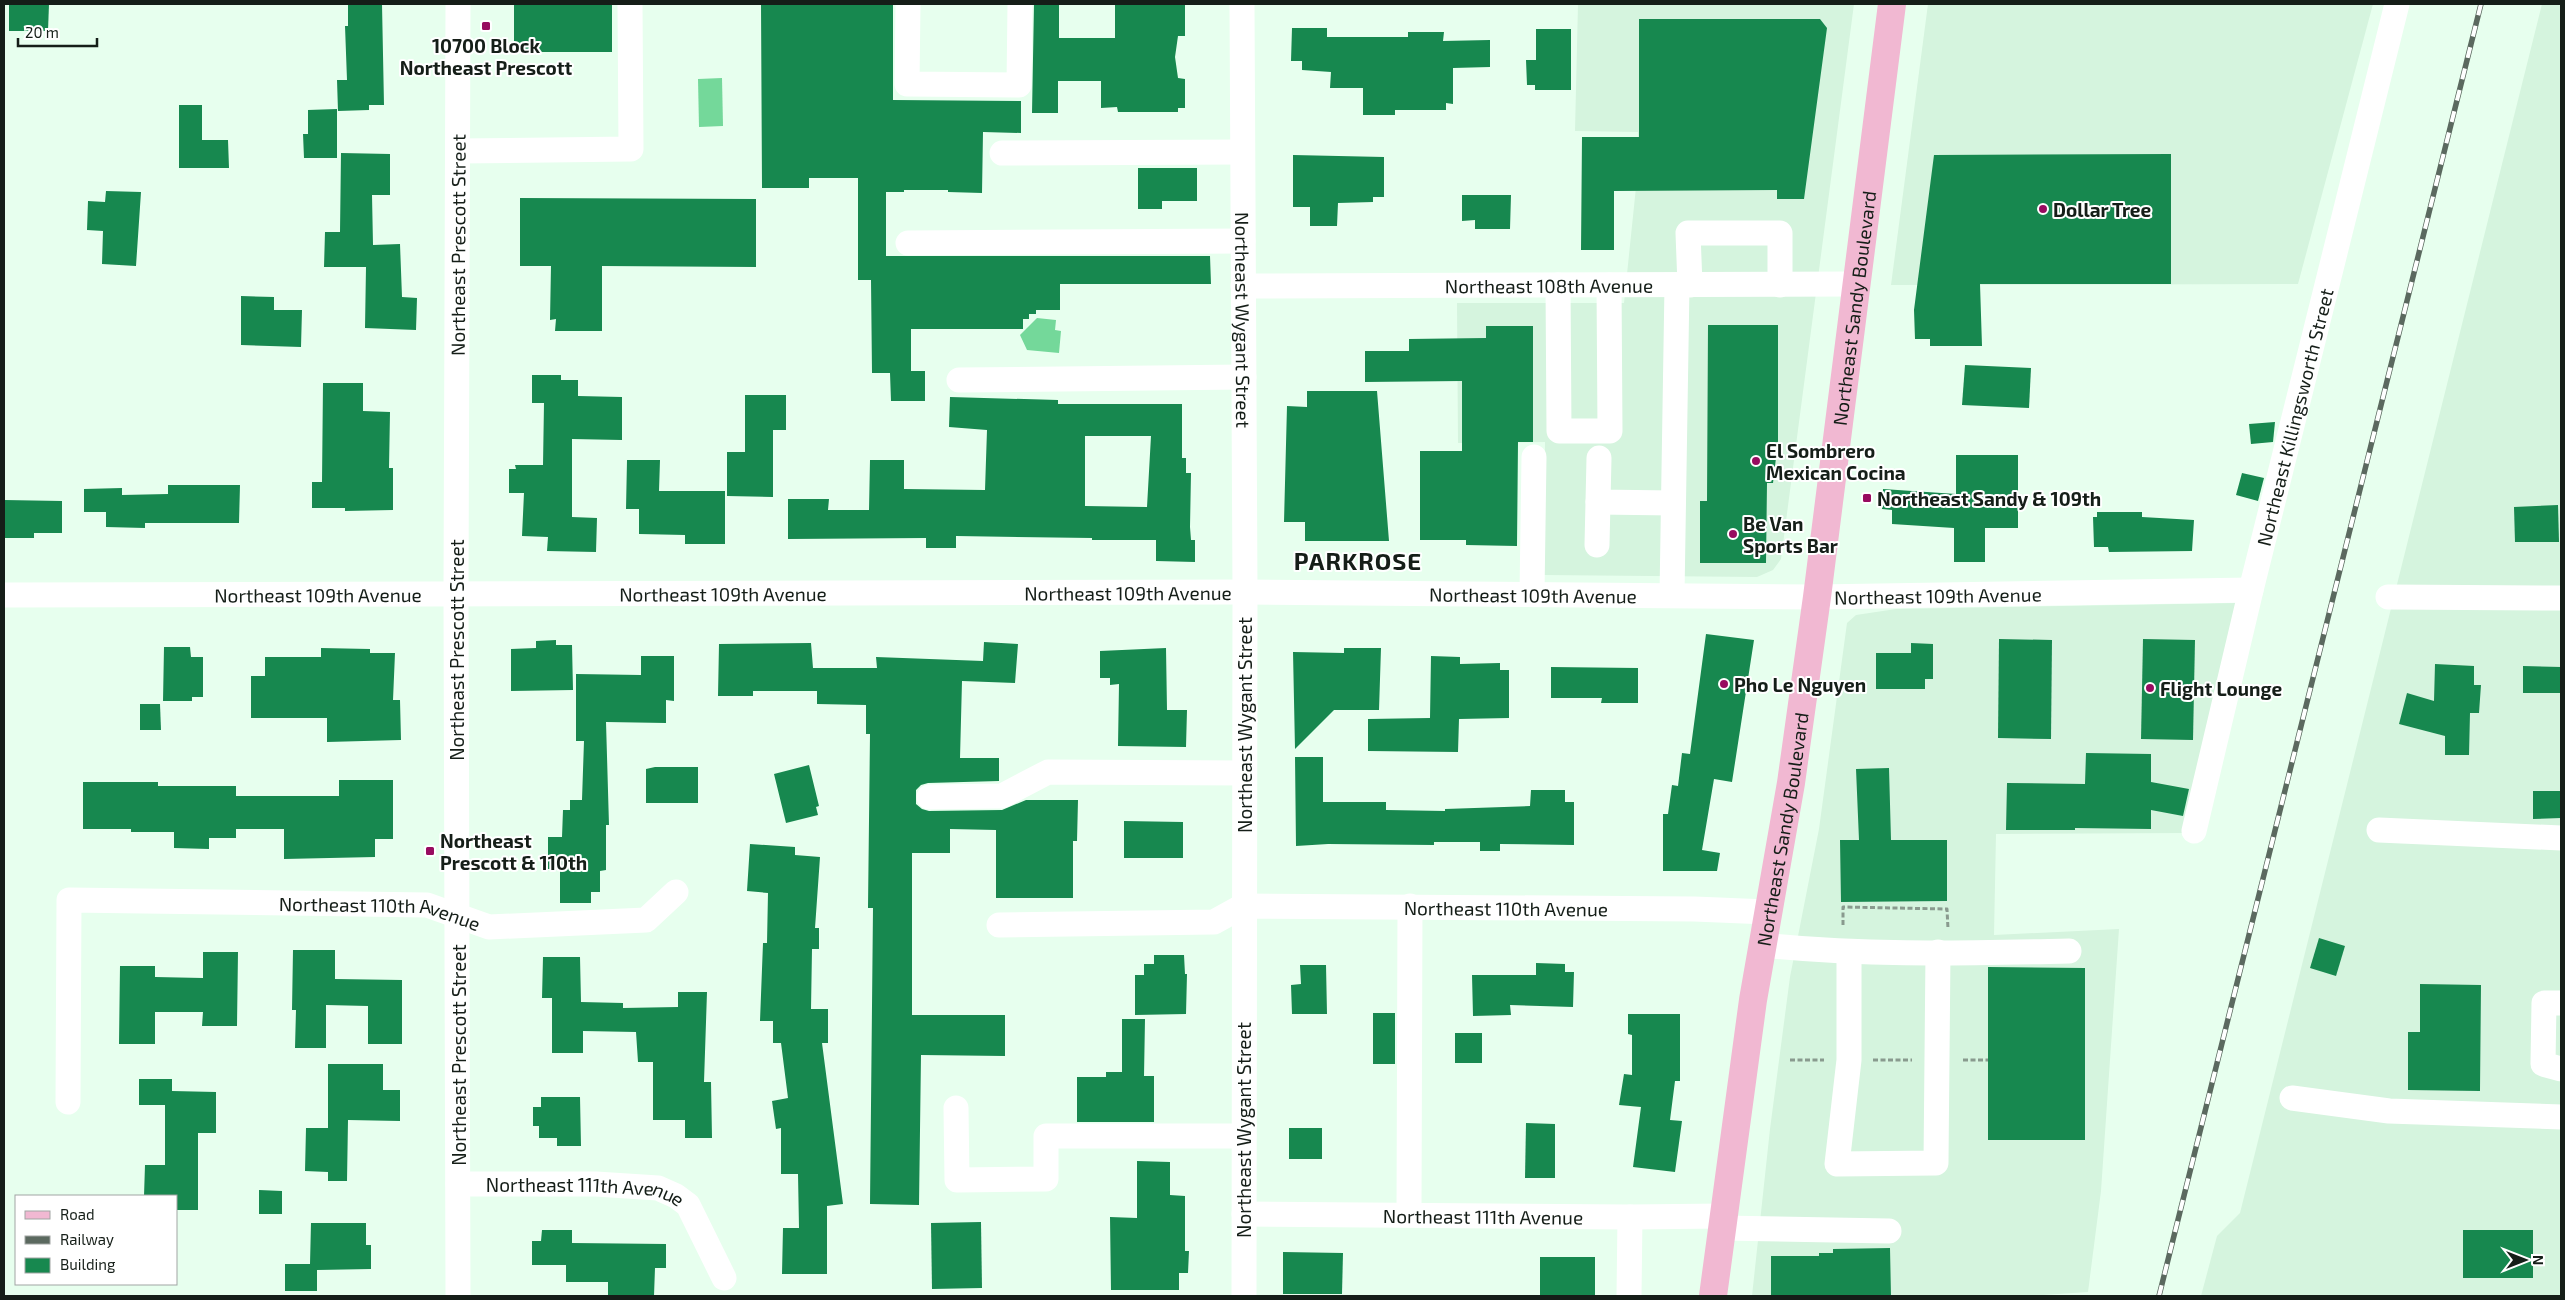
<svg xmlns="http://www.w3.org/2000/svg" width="2565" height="1300" viewBox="0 0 2565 1300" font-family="'Exo 2',sans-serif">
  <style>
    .built { fill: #d5f4de }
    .water { fill: #74d89a }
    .building { fill: #17884f; fill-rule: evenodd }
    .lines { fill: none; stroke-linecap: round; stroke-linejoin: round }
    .path { stroke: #899a8e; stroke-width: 3; stroke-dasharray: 5 2.5; stroke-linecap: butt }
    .minor { stroke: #fff; stroke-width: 25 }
    .major { stroke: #f1b8d2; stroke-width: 28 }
    .rail-casing { stroke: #5b695f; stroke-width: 5.5 }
    .rail { stroke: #fff; stroke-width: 4; stroke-dasharray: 11; stroke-linecap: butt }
    .poi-dot { fill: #980b60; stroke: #fff; stroke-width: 2 }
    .labels { text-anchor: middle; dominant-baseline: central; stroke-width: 4; stroke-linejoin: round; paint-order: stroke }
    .poi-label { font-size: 19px; font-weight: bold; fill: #151e18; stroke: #fff; text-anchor: start }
    .street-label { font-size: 19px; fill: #151e18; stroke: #fff }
    .district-label { font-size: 24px; font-weight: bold; letter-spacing: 1px; fill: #151e18; stroke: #fff }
  </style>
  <rect width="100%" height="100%" fill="#e7ffee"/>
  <g class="built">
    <polygon points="1578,4 1854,4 1781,559 1773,570 1757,577 1544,575 1545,442 1458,443 1457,303 1624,303 1638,168 1638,132 1575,131"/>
    <polygon points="1928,4 2373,4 2298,284 1891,285"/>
    <polygon points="2542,4 2561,4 2561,1296 2201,1296 2217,1236 2240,1213"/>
    <polygon points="2237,603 2187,833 1996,834 1994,935 2119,929 2101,1191 2088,1292 2029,1296 1752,1296 1770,1129 1790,977 1819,829 1847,623 1856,615 1896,609"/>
  </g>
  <g class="water">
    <polygon points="722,78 723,126 699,127 698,79"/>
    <polygon points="1037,318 1056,320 1055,330 1061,331 1059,353 1027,350 1020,335"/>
  </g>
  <g class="building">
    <polygon points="9,4 49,4 48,31 9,31"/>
    <polygon points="348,4 382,4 384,105 369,105 369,110 338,111 337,80 347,80 345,26 348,26"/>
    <rect x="514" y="4" width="98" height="48"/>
    <polygon points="761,4 893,4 893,100 1021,101 1021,133 983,132 982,193 948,192 948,190 904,190 904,192 886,192 886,256 1210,256 1211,284 1060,284 1060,310 1036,310 1036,314 1029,314 1029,319 1023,319 1023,329 911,329 911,371 925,371 925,401 891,401 890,373 872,373 871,280 858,280 858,178 809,178 809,188 762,188"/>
    <polygon points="1034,4 1059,4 1059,38 1115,38 1115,4 1185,5 1185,36 1178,36 1175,57 1178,78 1185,79 1185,108 1178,108 1178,112 1118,112 1117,107 1101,108 1101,81 1058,81 1058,113 1032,113"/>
    <polygon points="1639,19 1820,19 1827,28 1804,199 1777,199 1777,190 1614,191 1614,250 1581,250 1582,137 1639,137"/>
    <polygon points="1292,28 1327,28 1327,37 1408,37 1408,32 1444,32 1443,41 1490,40 1490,67 1453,68 1453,104 1446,103 1446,110 1395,110 1395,115 1363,115 1363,88 1330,88 1331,72 1302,70 1302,61 1291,61"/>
    <polygon points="1536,29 1571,29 1571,90 1535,90 1535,85 1527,85 1526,60 1536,60"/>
    <polygon points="179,105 202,105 202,140 228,140 229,168 179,168"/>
    <polygon points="337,109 337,158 304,158 303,134 308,134 308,110"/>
    <polygon points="341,153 390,154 390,195 372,195 373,245 400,244 402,297 417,298 416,330 365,328 366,267 324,267 325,232 340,232"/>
    <polygon points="2171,154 2171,284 1980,284 1982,346 1930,346 1930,339 1915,339 1914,310 1934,155"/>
    <polygon points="1293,155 1384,157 1384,197 1373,197 1373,202 1338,203 1337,226 1310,226 1310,207 1293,207"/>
    <polygon points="1138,168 1197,168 1197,201 1162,201 1162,209 1138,209"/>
    <polygon points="106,191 141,192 136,266 102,264 103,231 87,230 88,201 105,202"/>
    <polygon points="1462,195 1511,195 1510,229 1475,229 1475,220 1462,221"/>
    <polygon points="520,198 756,199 756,267 602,266 602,331 555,331 556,319 550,320 551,266 520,266"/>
    <polygon points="241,296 274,297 274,310 302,310 301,347 241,345"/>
    <polygon points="1708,325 1778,325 1778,441 1773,483 1767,483 1766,563 1700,563 1700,501 1707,501"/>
    <polygon points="1486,326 1533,326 1533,442 1518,442 1517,546 1466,545 1466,540 1420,540 1420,451 1462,451 1462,381 1365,382 1365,351 1409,351 1409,339 1486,338"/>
    <polygon points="1965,365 2031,368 2029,408 1962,405"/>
    <polygon points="532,375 561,375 561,380 578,380 578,396 622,397 622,440 572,439 572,517 597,518 596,552 547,551 548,537 522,536 524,493 509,493 509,469 516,469 515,465 543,465 544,403 532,403"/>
    <polygon points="323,383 363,383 363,411 390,412 389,468 393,468 393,510 345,511 345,508 312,508 312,482 322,482"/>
    <polygon points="1307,391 1377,391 1389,541 1305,541 1305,522 1284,522 1287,406 1307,407"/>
    <polygon points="745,395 786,395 786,430 773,430 773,497 727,496 727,452 745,452"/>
    <path d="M950,397L1058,400V404H1182V458H1186V473H1191L1190,527L1191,540H1195V562L1156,561V540H1092V538L956,536V548H926V538L788,539V499H829L828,510H869L870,460H904V489L985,490L987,430L949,427ZM1085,436H1151L1147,507L1085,506Z"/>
    <polygon points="2275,422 2273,442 2251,444 2249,424"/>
    <polygon points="1956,455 2018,455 2018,528 1985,528 1985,562 1954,562 1954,528 1892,524 1892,510 1882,509 1883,489 1956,494"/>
    <polygon points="627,460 660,460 659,491 725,491 725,544 685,544 685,535 639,534 639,509 626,509"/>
    <polygon points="2242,473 2264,478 2258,501 2236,495"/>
    <polygon points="168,485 240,485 239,523 145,523 145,528 106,527 106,512 84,512 84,489 122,488 122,495 168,494"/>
    <polygon points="4,500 62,501 62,533 34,533 34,538 4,538"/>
    <polygon points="2558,505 2559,542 2515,542 2514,507"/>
    <polygon points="2097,512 2142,512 2142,517 2194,520 2192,551 2109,552 2108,547 2094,547 2093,517 2097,517"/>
    <polygon points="1706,634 1754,640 1732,782 1714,779 1702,850 1720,853 1717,871 1663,871 1663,814 1668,814 1672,785 1678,786 1682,753 1690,754"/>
    <polygon points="1999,639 2052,640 2051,739 1998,738"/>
    <polygon points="2143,639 2195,640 2193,740 2141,739"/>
    <polygon points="556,640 556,645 572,645 573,690 511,691 511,649 536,648 536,641"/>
    <polygon points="984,642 1018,644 1015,683 962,681 960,758 999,758 999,781 928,783 921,785 916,790 916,804 922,809 929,811 1002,810 1026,800 1078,800 1077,841 1073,841 1073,898 996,898 996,830 950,829 950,853 912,853 912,1015 1005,1015 1005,1056 921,1055 919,1205 870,1204 873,908 868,908 870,734 866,734 866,705 817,704 817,691 753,691 753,696 718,696 719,644 811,643 813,668 877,668 876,657 983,661"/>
    <polygon points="1911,643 1933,644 1933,679 1925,679 1925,689 1876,689 1876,653 1911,653"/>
    <polygon points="164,647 190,647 191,657 203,657 203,697 192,697 192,701 163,701"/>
    <polygon points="321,648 370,649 370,653 395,653 393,700 400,700 401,740 327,742 327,718 251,718 251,676 265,676 265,657 321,657"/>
    <polygon points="1166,648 1167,710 1187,710 1186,747 1118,746 1119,684 1110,685 1110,678 1100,678 1100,651"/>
    <polygon points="1344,648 1381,648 1379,710 1334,710 1295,749 1293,652 1344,653"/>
    <polygon points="641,656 674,656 674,701 666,700 666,723 606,722 609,825 606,825 606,870 600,871 600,892 591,892 591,903 560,903 560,869 548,869 548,837 562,837 563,810 570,810 570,800 582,800 584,741 576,741 576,674 641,675"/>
    <polygon points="1431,656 1460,657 1460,664 1500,663 1500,670 1509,670 1509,718 1459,719 1458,752 1368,751 1368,719 1430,718"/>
    <polygon points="2435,664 2474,666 2474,685 2481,685 2479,713 2470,713 2469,755 2445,755 2445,736 2399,724 2407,693 2434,701"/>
    <polygon points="2523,666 2561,667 2561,693 2523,693"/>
    <polygon points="1551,667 1638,668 1638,703 1601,703 1602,698 1551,698"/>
    <polygon points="140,704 160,704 161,730 140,730"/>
    <polygon points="2086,753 2151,754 2151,782 2189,789 2183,816 2151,810 2151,829 2075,828 2075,830 2006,830 2007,783 2085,784"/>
    <polygon points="1295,757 1323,757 1323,802 1386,802 1386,810 1445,811 1445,809 1530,806 1531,790 1565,790 1565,802 1574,802 1574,845 1500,844 1500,851 1480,851 1480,842 1434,842 1434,845 1328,844 1296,846"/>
    <polygon points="809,765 819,806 816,807 818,815 786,823 774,774"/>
    <polygon points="655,767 698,767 698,803 646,803 646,769"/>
    <polygon points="1889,768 1891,840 1947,840 1947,901 1841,902 1840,840 1859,840 1856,769"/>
    <polygon points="339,780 393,780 393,839 375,839 375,857 284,859 284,829 236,829 236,838 209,838 209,849 174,848 174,832 131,832 131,829 83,829 83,782 158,782 158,786 236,786 236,796 339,796"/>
    <polygon points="2533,791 2561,791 2561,818 2533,819"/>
    <polygon points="1124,821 1183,822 1183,858 1124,858"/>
    <polygon points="750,844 795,847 795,855 820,857 815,928 819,928 819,949 812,949 811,1009 828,1009 828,1043 822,1043 843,1204 827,1206 827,1274 782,1274 783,1228 799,1228 798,1174 781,1174 781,1128 776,1129 772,1101 788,1098 781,1043 773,1043 773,1021 760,1021 763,943 767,943 768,893 747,891"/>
    <polygon points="2319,938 2345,946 2336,976 2310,968"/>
    <polygon points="293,950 335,950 335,979 402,980 402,1044 368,1044 368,1006 326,1005 326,1048 295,1048 296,1010 292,1010"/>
    <polygon points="203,952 238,952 237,1026 202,1026 203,1012 155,1012 155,1044 119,1044 120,966 155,966 155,977 203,978"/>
    <polygon points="1154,955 1184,955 1185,974 1187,974 1186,1014 1135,1015 1135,975 1144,975 1144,964 1154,964"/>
    <polygon points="543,957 580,957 581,1002 623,1003 623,1008 678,1007 678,992 707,992 704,1082 711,1082 712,1138 685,1138 685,1120 653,1120 653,1062 638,1062 636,1032 583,1031 583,1053 552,1053 552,998 542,998"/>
    <polygon points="1536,963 1565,964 1565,972 1574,972 1573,1007 1510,1005 1511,1015 1473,1016 1472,975 1536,975"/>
    <polygon points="1300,965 1326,965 1327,1014 1292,1014 1291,985 1301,984"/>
    <polygon points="1988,967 2085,968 2085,1140 1988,1140"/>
    <polygon points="2420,984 2481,985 2480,1091 2408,1090 2408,1032 2420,1032"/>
    <rect x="1373" y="1013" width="22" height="51"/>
    <polygon points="1628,1014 1680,1014 1680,1081 1675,1081 1670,1120 1682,1121 1675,1172 1633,1167 1641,1107 1619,1105 1624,1074 1632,1075 1632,1035 1628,1034"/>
    <polygon points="1122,1019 1145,1019 1144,1076 1154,1076 1154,1122 1077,1122 1077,1077 1106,1077 1106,1072 1122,1072"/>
    <rect x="1455" y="1033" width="27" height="30"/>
    <polygon points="328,1064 383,1064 383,1090 400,1090 400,1121 348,1120 347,1181 328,1181 328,1172 305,1171 306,1128 328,1128"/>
    <polygon points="139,1079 172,1079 172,1091 216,1092 216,1133 198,1133 198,1210 176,1210 176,1196 144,1196 145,1165 165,1165 165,1105 139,1105"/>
    <polygon points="541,1097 580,1097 581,1146 557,1146 557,1138 539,1138 539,1126 533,1126 533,1107 541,1107"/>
    <polygon points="1526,1123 1555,1124 1555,1178 1525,1178"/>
    <rect x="1289" y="1128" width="33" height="31"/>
    <polygon points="1137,1161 1170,1162 1170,1195 1185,1196 1185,1251 1189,1251 1188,1273 1179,1273 1179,1290 1111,1290 1110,1217 1137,1218"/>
    <polygon points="259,1190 282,1191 282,1214 259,1214"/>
    <polygon points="981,1222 982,1288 932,1289 931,1223"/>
    <polygon points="311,1223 366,1223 366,1245 371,1245 371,1269 317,1270 317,1291 285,1291 285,1264 310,1264"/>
    <polygon points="542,1230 572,1230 572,1243 666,1244 666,1268 655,1268 654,1296 608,1296 608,1282 566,1282 566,1265 532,1265 532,1241 541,1241"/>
    <rect x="2463" y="1230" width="70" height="48"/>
    <polygon points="1890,1248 1891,1296 1771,1296 1771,1256 1819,1256 1819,1253 1833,1253 1833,1249"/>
    <polygon points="1283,1252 1343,1253 1342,1294 1283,1294"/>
    <rect x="1540" y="1257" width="55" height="39"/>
  </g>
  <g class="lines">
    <g class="path">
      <polyline points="1843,925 1843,907 1947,909 1948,929"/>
      <polyline points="1790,1060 1824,1060"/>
      <polyline points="1873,1060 1912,1060"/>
      <polyline points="1963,1060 1988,1060"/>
    </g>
    <g class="minor">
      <polyline points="908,4 907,84 1019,85 1020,4"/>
      <path id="s1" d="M1242,4L1245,592L1244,1296"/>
      <polyline points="458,151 631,149 630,4"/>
      <polyline points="1002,153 1242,152"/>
      <polyline points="908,243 1243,241"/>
      <polyline points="1558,285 1559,431 1610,431 1609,285"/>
      <polyline points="1690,285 1688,233 1780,233 1780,285"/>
      <path id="s2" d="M1243,286L1856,284"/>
      <polyline points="959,380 1244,377"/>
      <polyline points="1599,458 1598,502 1673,503"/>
      <polyline points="1597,545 1598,502"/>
      <polyline points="1532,594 1534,457"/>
      <path id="s3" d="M4,595L1245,592L1817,597L2251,590"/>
      <polyline points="1672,595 1677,285"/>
      <polyline points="2388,597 2561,598"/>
      <polyline points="929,797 1002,796 1048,772 1244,773"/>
      <polyline points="2379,830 2561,838"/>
      <path id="s4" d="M2194,831L2251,590L2397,4"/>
      <path id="s5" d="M999,925L1214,922L1243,906L1694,909L1768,912"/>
      <path d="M1763,945C1864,956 1967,953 2069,951"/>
      <polyline points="1849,952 1849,1060 1837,1164 1936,1163 1938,952"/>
      <polyline points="2561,1003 2544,1003 2543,1064 2561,1069"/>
      <polyline points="2292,1098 2389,1111 2561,1117"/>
      <path id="s6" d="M68,1102L69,900L427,905L489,927L646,920L676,892"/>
      <polyline points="956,1108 957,1180 1046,1179 1046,1136 1244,1136"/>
      <path id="s7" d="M458,1184H596L658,1188L676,1196L688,1205L724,1278"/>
      <polyline points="1409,1213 1410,906"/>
      <path id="s8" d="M1244,1214L1630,1217L1723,1216"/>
      <polyline points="1721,1228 1889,1231"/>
      <path id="s9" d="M458,1296L456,594L458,4"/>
      <polyline points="1629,1296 1630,1217"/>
    </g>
    <path class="major" id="s10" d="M1713,1296L1753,1000L1791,783L1817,597L1892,4"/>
    <g class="rail-casing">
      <polyline id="rail" points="2159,1296 2481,4"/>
    </g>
    <use href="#rail" class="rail"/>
  </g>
  <g class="poi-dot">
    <rect x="481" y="21" width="10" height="10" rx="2.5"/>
    <circle cx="2043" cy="209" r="5"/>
    <circle cx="1756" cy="461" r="5"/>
    <rect x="1862" y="493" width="10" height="10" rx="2.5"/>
    <circle cx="1733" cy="534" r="5"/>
    <circle cx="1724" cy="684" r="5"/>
    <circle cx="2150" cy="688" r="5"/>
    <rect x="425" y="846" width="10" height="10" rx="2.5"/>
  </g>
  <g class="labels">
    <g class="poi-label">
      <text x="486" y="45" text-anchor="middle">10700 Block<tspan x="486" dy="22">Northeast Prescott</tspan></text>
      <text x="2053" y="209">Dollar Tree</text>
      <text x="1766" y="450">El Sombrero<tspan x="1766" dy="22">Mexican Cocina</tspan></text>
      <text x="1877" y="498">Northeast Sandy &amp; 109th</text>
      <text x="1743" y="523">Be Van<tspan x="1743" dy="22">Sports Bar</tspan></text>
      <text x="1734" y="684">Pho Le Nguyen</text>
      <text x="2160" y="688">Flight Lounge</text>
      <text x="440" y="840">Northeast<tspan x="440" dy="22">Prescott &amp; 110th</tspan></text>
    </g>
    <g class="street-label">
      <text stroke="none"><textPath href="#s9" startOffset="1051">Northeast Prescott Street</textPath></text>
      <text stroke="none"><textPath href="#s2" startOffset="306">Northeast 108th Avenue</textPath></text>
      <text stroke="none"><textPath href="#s10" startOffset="998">Northeast Sandy Boulevard</textPath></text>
      <text stroke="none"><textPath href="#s1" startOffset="316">Northeast Wygant Street</textPath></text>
      <text stroke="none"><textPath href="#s4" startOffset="426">Northeast Killingsworth Street</textPath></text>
      <text stroke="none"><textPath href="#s3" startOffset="1124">Northeast 109th Avenue</textPath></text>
      <text stroke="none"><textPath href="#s3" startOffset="314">Northeast 109th Avenue</textPath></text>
      <text stroke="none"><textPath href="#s3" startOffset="719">Northeast 109th Avenue</textPath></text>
      <text stroke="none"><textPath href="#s3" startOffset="1529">Northeast 109th Avenue</textPath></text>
      <text stroke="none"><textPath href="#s3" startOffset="1934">Northeast 109th Avenue</textPath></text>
      <text transform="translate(456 650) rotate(-90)">Northeast Prescott Street</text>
      <text transform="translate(1244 725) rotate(-90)">Northeast Wygant Street</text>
      <text stroke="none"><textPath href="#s10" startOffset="472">Northeast Sandy Boulevard</textPath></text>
      <text stroke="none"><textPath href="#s5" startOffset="511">Northeast 110th Avenue</textPath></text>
      <text stroke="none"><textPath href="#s6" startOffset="514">Northeast 110th Avenue</textPath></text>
      <text transform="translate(458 1055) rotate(-90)">Northeast Prescott Street</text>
      <text transform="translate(1243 1130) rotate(-90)">Northeast Wygant Street</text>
      <text stroke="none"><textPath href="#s7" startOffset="128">Northeast 111th Avenue</textPath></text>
      <text stroke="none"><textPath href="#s8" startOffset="239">Northeast 111th Avenue</textPath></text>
    </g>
    <g class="district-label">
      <text x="1358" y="560">PARKROSE</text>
    </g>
  </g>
  <rect width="2565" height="1300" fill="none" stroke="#151e18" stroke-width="10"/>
  <rect x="15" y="1195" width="162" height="90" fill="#ffffff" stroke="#a1a5a3"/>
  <rect x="25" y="1211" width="25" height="8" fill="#f1b8d2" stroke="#a1a5a3"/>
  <text x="60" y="1220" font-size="15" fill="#151e18">Road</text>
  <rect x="25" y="1236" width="25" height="8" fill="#5b695f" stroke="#a1a5a3"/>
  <text x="60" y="1245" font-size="15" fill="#151e18">Railway</text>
  <rect x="25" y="1258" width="25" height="15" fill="#17884f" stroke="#a1a5a3"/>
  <text x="60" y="1270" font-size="15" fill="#151e18">Building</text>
  <g transform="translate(2525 1260) rotate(90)" stroke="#ffffff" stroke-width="4" paint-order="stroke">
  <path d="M0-4L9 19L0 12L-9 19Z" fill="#151e18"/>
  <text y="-8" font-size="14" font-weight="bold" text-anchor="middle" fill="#151e18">N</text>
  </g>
  <path d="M18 38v8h79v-8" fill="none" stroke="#151e18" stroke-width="2.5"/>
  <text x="25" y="38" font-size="15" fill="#151e18" stroke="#ffffff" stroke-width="4" paint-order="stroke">20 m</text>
</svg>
